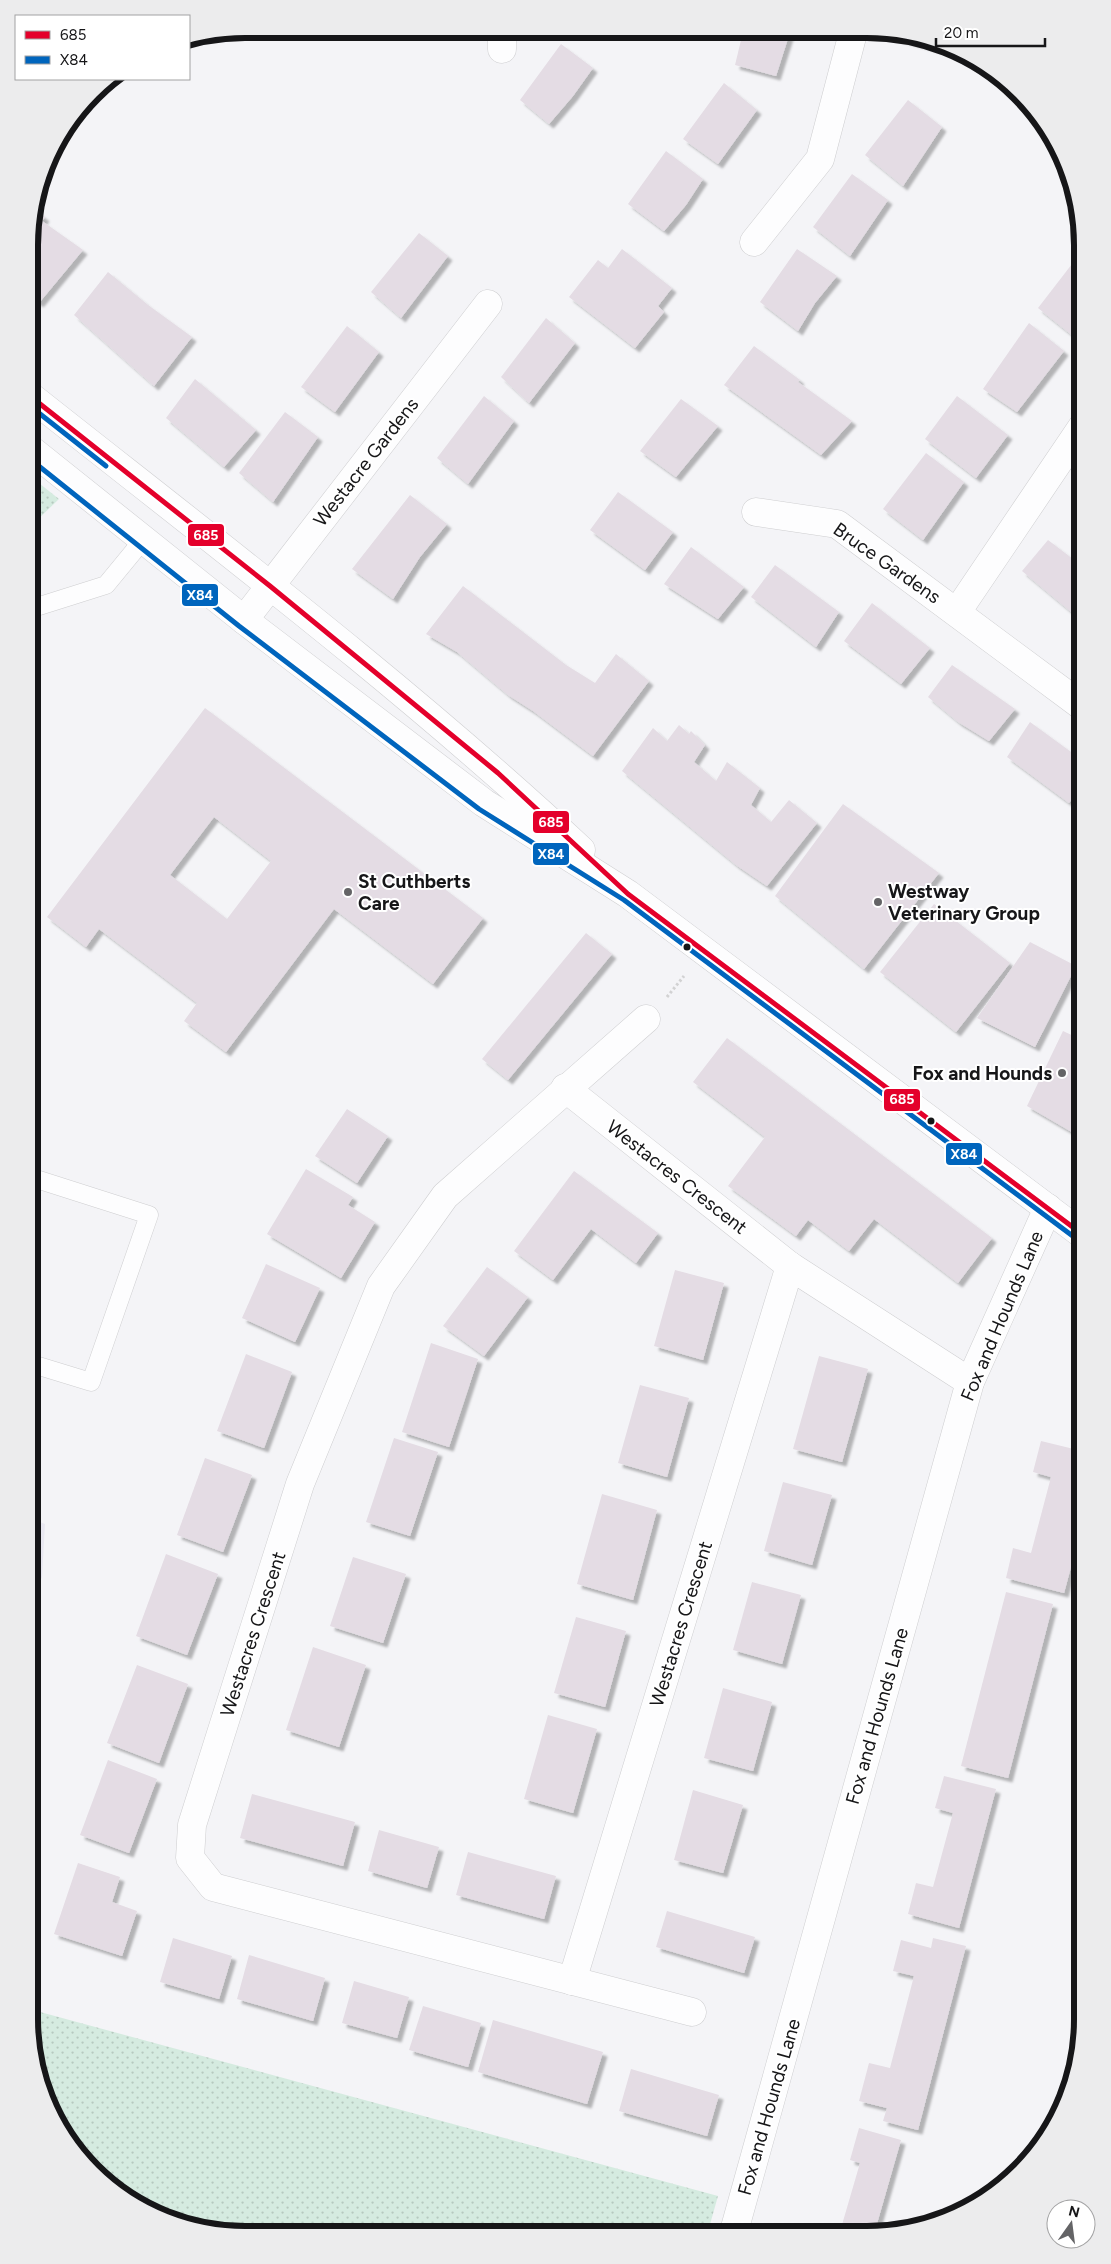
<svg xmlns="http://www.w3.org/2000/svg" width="1111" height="2264" viewBox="0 0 1111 2264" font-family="Figtree,sans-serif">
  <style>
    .built { fill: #e9e8f1 }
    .grass { fill: #d5ebe0 }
    .park { fill: url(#park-dots) }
    .building { fill: #e4dce4; fill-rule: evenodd; filter: url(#shadow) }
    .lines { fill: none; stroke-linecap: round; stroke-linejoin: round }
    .lane-casing { stroke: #ceced0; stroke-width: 19 }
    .street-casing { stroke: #ceced0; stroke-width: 29 }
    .primary-casing { stroke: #ceced0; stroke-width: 29 }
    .path { stroke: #d2d2d3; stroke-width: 3; stroke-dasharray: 2.5 2.5; stroke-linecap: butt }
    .lane { stroke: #fdfdfe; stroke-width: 18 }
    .street { stroke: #fdfdfe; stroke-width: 28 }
    .primary { stroke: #fdfdfe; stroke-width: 28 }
    .bus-1-casing { stroke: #fff; stroke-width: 9 }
    .bus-2-casing { stroke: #fff; stroke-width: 9 }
    .bus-1 { stroke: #e4002b; stroke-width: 5 }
    .bus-2 { stroke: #0065bd; stroke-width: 5 }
    .poi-dot { fill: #646466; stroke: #fff; stroke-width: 2 }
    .bus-dot { fill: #161618; stroke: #fff; stroke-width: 2 }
    .labels { text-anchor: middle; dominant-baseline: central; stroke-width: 4; stroke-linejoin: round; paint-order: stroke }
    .street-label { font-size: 19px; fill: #161618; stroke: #fff }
    .poi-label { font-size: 19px; font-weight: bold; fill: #161618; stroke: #fff; text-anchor: start }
    .rim { fill: none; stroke: #161618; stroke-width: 6 }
    .line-badge { stroke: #fff; stroke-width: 2 }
    .badge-label { font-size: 14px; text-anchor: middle; font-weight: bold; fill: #fff }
  </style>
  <defs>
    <pattern id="park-dots" width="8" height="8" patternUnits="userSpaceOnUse" patternTransform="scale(1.25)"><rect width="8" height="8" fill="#d5ebe0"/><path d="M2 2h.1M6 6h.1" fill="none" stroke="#b6c9bf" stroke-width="1.8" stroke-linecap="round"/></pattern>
    <filter id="shadow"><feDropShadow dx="4.5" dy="4.5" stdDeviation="1" flood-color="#0004"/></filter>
  </defs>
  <rect width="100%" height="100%" fill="#f4f4f7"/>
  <polygon class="built" points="29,1518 45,1524 42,1577 29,1612"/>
  <polygon class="grass" points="29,1530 39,1534 29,1563"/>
  <g class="park">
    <polygon points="30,476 59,499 30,527"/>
    <polygon points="29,2009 718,2196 707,2235 216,2233 149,2213 103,2182 65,2139 40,2088"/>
  </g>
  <g class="building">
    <polygon points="743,32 790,32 776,76 735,65"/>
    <polygon points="879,33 908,33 962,51 965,53 964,56"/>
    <polygon points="561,44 593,68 573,96 549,124 520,100"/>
    <polygon points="724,83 757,110 718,164 683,139"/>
    <polygon points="908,100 942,127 903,186 865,155"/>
    <polygon points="666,151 703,179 686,205 664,231 628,204"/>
    <polygon points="852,174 888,200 850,256 813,227"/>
    <polygon points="33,208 45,217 42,221 83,250 39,303 30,296 31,217"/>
    <polygon points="419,233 448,256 401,318 371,292"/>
    <polygon points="622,249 672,288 658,306 664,312 635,348 569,297 598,260 608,268"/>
    <polygon points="797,249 837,276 815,303 798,331 760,302"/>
    <polygon points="1082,251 1082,324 1073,336 1038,308"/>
    <polygon points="108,272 148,305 192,337 154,386 74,315"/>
    <polygon points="546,318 575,343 529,403 501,377"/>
    <polygon points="1029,323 1064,351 1017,412 983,389"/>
    <polygon points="347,326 379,352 335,412 301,387"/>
    <polygon points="754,346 800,380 798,382 852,421 821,455 724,385"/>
    <polygon points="195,379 256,430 224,467 166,418"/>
    <polygon points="484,396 514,421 468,484 437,458"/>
    <polygon points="957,396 1008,435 976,478 925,439"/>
    <polygon points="681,399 718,426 676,477 640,451"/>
    <polygon points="285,412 318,437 273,502 239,473"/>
    <polygon points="926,453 964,482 923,540 883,509"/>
    <polygon points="618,492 673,532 645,570 590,530"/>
    <polygon points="410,495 447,524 420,557 393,599 352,569"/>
    <polygon points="1048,540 1082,566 1082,621 1022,571"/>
    <polygon points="691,547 744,587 718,619 664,584"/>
    <polygon points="775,565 839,612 816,647 751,597"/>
    <polygon points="463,586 566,665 595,683 616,654 649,681 593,756 533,711 508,695 457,652 426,634"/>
    <polygon points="872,603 930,648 901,684 844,641"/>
    <polygon points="952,665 1015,709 989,741 958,722 928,697"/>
    <path d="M205,708L483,918L433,984L334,909L226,1052L184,1021L197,1003L99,929L86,947L47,917ZM214,817L271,861L227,919L170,875Z"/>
    <polygon points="1030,722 1082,760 1082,786 1069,803 1007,757"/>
    <polygon points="679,725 689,734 691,731 705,745 694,762 716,781 727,762 760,788 751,805 771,822 789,800 817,823 767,886 736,865 622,771 653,728 667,741"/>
    <polygon points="843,804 939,873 864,969 775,896"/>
    <polygon points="934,904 1010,963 956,1032 880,972"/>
    <polygon points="586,933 612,954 508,1080 482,1059"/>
    <polygon points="1030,942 1076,966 1035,1047 977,1018"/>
    <polygon points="1063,1031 1082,1040 1082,1138 1027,1106"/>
    <polygon points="727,1038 992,1238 958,1283 874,1219 849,1251 808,1220 796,1236 728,1186 765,1137 693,1082"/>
    <polygon points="347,1109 388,1136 357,1183 315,1156"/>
    <polygon points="306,1169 353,1197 348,1205 375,1222 341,1278 267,1234"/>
    <polygon points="574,1171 658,1233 636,1263 591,1229 553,1280 514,1251"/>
    <polygon points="266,1264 320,1288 295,1342 242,1318"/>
    <polygon points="487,1267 528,1297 484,1356 443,1326"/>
    <polygon points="675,1270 724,1283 703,1360 654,1346"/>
    <polygon points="431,1343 478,1359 449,1447 402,1432"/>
    <polygon points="246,1354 292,1372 264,1448 217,1431"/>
    <polygon points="819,1356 868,1369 842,1462 793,1449"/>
    <polygon points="640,1385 689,1398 667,1477 618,1463"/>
    <polygon points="394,1438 438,1452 410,1536 366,1522"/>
    <polygon points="1041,1441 1082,1451 1082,1526 1064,1593 1006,1578 1013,1548 1031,1553 1051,1477 1033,1472"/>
    <polygon points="205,1458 252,1475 223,1552 177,1535"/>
    <polygon points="783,1482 832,1495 812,1565 764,1551"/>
    <polygon points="602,1494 657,1510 633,1600 577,1584"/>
    <polygon points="166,1554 218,1574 187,1655 136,1636"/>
    <polygon points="353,1557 406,1574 383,1643 330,1626"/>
    <polygon points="752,1582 801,1595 782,1664 733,1650"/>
    <polygon points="1006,1592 1053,1604 1008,1778 961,1766"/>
    <polygon points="576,1617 626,1631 605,1707 554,1693"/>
    <polygon points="313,1647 366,1665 339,1747 286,1730"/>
    <polygon points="137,1665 188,1684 159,1763 107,1743"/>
    <polygon points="723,1688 772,1702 753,1771 704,1758"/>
    <polygon points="548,1715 597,1729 573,1813 524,1799"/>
    <polygon points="108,1760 157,1779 129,1853 80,1835"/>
    <polygon points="944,1776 996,1789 959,1928 908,1914 916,1883 933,1887 953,1813 935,1808"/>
    <polygon points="693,1790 743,1805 723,1873 674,1860"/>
    <polygon points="252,1794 355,1822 343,1866 240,1838"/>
    <polygon points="379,1830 439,1847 427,1888 368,1871"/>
    <polygon points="468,1852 556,1876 544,1919 456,1895"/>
    <polygon points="78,1863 120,1877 112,1902 137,1911 122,1956 54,1934"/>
    <polygon points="667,1911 755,1937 744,1973 656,1947"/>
    <polygon points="173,1938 232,1956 219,1999 160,1982"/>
    <polygon points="933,1938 966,1946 918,2130 883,2121 887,2108 859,2101 869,2063 890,2068 914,1976 893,1971 901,1940 931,1948"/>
    <polygon points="249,1955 325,1978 313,2021 237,1999"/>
    <polygon points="354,1981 409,1997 397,2038 342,2023"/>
    <polygon points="423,2006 481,2023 468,2067 409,2050"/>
    <polygon points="493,2020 603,2052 587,2104 478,2072"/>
    <polygon points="631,2069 719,2095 707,2136 619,2111"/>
    <polygon points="859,2128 901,2140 874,2234 839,2235 860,2163 850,2160"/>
  </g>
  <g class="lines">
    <g class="lane-casing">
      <g id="lane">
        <polyline points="30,609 106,585 143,540"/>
        <polyline points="29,1363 91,1382 149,1215 30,1177"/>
      </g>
    </g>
    <g class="street-casing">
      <g id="street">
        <polyline points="502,49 502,30"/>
        <polyline points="754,242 820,159 853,33"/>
        <polyline points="756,512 837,524 1082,706"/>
        <polyline points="957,612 1082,427"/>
        <polyline points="244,620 488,304"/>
        <polyline points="646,1019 445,1196 381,1286 300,1484 192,1825 190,1858 213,1887 692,2012"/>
        <polyline points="565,1088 790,1266 970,1382"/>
        <polyline points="572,1981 790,1266"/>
        <polyline points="733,2235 970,1382 1048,1208"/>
      </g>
    </g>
    <g class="primary-casing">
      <g id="primary">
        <path d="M30,396C217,544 407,688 581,850"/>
        <polyline points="30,449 244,620 484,803 628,894 1082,1234"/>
      </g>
    </g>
    <polyline class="path" points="667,997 684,976"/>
    <use href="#lane" class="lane"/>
    <use href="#street" class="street"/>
    <use href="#primary" class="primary"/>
    <g class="bus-1-casing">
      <polyline id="bus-1" points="30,396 270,586 498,773 628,894 1082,1234"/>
    </g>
    <g class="bus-2-casing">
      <g id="bus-2">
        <polyline points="30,406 106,466"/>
        <polyline points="30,459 239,626 479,809 624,900 1078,1240"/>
      </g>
    </g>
    <use href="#bus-1" class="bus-1"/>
    <use href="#bus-2" class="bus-2"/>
  </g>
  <g class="poi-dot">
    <circle cx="348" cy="892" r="5"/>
    <circle cx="878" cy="902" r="5"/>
    <circle cx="1062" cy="1073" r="5"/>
  </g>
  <g class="bus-dot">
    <circle cx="687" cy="947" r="4.5"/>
    <circle cx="931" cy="1121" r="4.5"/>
  </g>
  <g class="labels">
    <g class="street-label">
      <text transform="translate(366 462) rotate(-52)">Westacre Gardens</text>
      <text transform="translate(887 563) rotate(35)">Bruce Gardens</text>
      <text transform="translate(677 1177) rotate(38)">Westacres Crescent</text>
      <text transform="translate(1002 1316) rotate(-67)">Fox and Hounds Lane</text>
      <text transform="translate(681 1624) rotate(-73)">Westacres Crescent</text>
      <text transform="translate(253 1634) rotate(-72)">Westacres Crescent</text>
      <text transform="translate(877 1716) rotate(-74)">Fox and Hounds Lane</text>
      <text transform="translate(769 2107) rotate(-74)">Fox and Hounds Lane</text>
    </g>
    <g class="poi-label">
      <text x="358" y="881">St Cuthberts<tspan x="358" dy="22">Care</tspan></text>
      <text x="888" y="891">Westway<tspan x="888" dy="22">Veterinary Group</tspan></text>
      <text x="1052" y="1073" text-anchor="end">Fox and Hounds</text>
    </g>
  </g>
  <path d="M0 0H1111V2264H0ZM245 38H867A207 207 0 0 1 1074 245V2019A207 207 0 0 1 867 2226H245A207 207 0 0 1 38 2019V245A207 207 0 0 1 245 38Z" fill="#ececed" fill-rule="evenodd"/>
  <path class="rim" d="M245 38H867A207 207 0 0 1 1074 245V2019A207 207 0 0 1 867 2226H245A207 207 0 0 1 38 2019V245A207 207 0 0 1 245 38Z"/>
  <g class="line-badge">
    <rect x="187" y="523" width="38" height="24" rx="5" fill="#e4002b"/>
    <rect x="181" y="583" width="38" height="24" rx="5" fill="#0065bd"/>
    <rect x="532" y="810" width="38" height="24" rx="5" fill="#e4002b"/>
    <rect x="532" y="842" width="38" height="24" rx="5" fill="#0065bd"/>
    <rect x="883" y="1088" width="38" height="24" rx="5" fill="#e4002b"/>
    <rect x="945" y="1142" width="38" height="24" rx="5" fill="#0065bd"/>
  </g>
  <g class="badge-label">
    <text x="206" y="540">685</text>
    <text x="200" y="600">X84</text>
    <text x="551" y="827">685</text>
    <text x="551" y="859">X84</text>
    <text x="902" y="1104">685</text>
    <text x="964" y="1159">X84</text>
  </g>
  <rect x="15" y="15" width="175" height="65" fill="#ffffff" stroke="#a2a2a3"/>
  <rect x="25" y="31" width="25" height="8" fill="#e4002b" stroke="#a2a2a3"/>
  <text x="60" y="40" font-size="15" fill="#161618">685</text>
  <rect x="25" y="56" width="25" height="8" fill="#0065bd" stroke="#a2a2a3"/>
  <text x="60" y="65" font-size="15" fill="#161618">X84</text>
  <g transform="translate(1071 2224) rotate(14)"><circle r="24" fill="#ffffff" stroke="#a2a2a3"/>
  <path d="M0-4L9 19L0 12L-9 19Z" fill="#646466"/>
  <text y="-8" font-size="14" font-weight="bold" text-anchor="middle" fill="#161618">N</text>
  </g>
  <path d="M936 38v8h109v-8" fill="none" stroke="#161618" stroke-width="2.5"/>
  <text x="944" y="38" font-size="15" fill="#161618" stroke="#ffffff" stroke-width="4" paint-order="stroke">20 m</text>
</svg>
